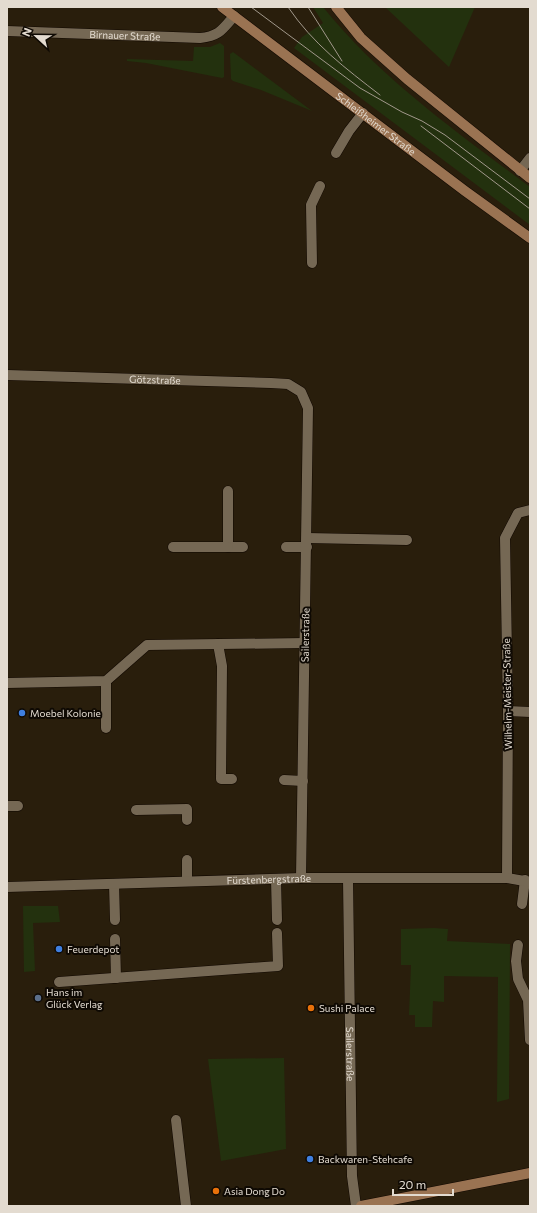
<svg xmlns="http://www.w3.org/2000/svg" width="537" height="1213" viewBox="0 0 537 1213" font-family="Commissioner,sans-serif">
  <style>
    .green { fill: #23310e }
    .lines { fill: none; stroke-linecap: round; stroke-linejoin: round }
    .service-casing { stroke: #110800; stroke-width: 11 }
    .minor-casing { stroke: #110800; stroke-width: 11 }
    .secondary-casing { stroke: #110800; stroke-width: 11 }
    .service { stroke: #756854; stroke-width: 10 }
    .minor { stroke: #756854; stroke-width: 10 }
    .secondary { stroke: #9a7352; stroke-width: 10 }
    .tram { stroke: #a1988b; stroke-width: 1 }
    .shop-dot { fill: #3f7fe0; stroke: #0e0903; stroke-width: 1.5 }
    .service-dot { fill: #5c6f8a; stroke: #0e0903; stroke-width: 1.5 }
    .food-dot { fill: #e8710a; stroke: #0e0903; stroke-width: 1.5 }
    .labels { text-anchor: middle; dominant-baseline: central; stroke-width: 4; stroke-linejoin: round; paint-order: stroke }
    .street-label { font-size: 10px; fill: #e3dbd0; stroke: #0e0903 }
    .poi-label { font-size: 10px; fill: #e3dbd0; stroke: #0e0903; text-anchor: start }
  </style>
  <rect width="100%" height="100%" fill="#291e0c"/>
  <g class="green">
    <path d="M313,7H323C381,79 457,132 530,187V225L294,48L302,37L323,23Z"/>
    <polygon points="385,7 475,7 449,67"/>
    <polygon points="220,43 224,46 224,77 222,78 146,63 127,61 127,59 193,61 194,47 210,47"/>
    <polygon points="233,52 312,111 261,90 233,81 231,79 230,54"/>
    <polygon points="23,906 58,906 60,922 33,923 35,971 24,972"/>
    <polygon points="434,928 448,929 447,941 510,944 509,1099 497,1102 498,977 444,976 444,1002 433,1001 432,1027 415,1027 415,1015 409,1015 411,965 401,965 401,929"/>
    <polygon points="284,1058 286,1149 221,1161 208,1059"/>
  </g>
  <g class="lines">
    <g class="service-casing">
      <g id="service">
        <polyline points="336,153 349,131 363,113"/>
        <polyline points="312,263 311,205 320,186"/>
        <polyline points="228,491 228,547 243,547"/>
        <polyline points="307,538 407,540"/>
        <polyline points="173,547 228,547"/>
        <polyline points="286,547 307,547"/>
        <polyline points="218,644 222,666 221,779 232,779"/>
        <polyline points="7,683 106,681 147,645 305,643"/>
        <polyline points="106,728 106,681"/>
        <polyline points="284,780 303,781"/>
        <polyline points="7,806 18,806"/>
        <polyline points="136,810 187,809 187,820"/>
        <polyline points="276,879 277,920"/>
        <polyline points="187,881 187,860"/>
        <polyline points="114,884 115,920"/>
        <polyline points="522,904 525,880"/>
        <polyline points="115,939 116,978"/>
        <polyline points="518,945 516,961 518,979 528,1000 530,1040"/>
        <polyline points="59,982 278,966 277,933"/>
        <polyline points="176,1120 186,1206"/>
      </g>
    </g>
    <g class="minor-casing">
      <g id="minor">
        <path id="s1" d="M7,31L200,38C219,36 222,30 234,16"/>
        <polyline points="520,171 530,158"/>
        <path id="s2" d="M7,375L271,383L288,384L301,392L308,408L301,878"/>
        <polyline points="508,711 530,712"/>
        <polyline points="507,878 508,711 505,538 518,513 530,510"/>
        <path id="s3" d="M348,879L352,1176L356,1206"/>
        <path id="s4" d="M7,887L301,878H507L530,882"/>
      </g>
    </g>
    <g class="secondary-casing">
      <g id="secondary">
        <path id="s5" d="M222,7L465,191L530,238"/>
        <polyline points="336,7 361,38 407,79 530,178"/>
        <polyline points="361,1206 530,1173"/>
      </g>
    </g>
    <use href="#service" class="service"/>
    <use href="#minor" class="minor"/>
    <use href="#secondary" class="secondary"/>
    <g class="tram">
      <polyline points="251,7 360,88 402,112 422,121 445,135 530,199"/>
      <path d="M288,7C313,44 345,68 380,95"/>
      <polyline points="308,7 342,61"/>
      <polyline points="421,126 530,209"/>
    </g>
  </g>
  <g class="shop-dot">
    <circle cx="22" cy="713" r="4"/>
    <circle cx="59" cy="949" r="4"/>
    <circle cx="310" cy="1159" r="4"/>
  </g>
  <circle class="service-dot" cx="38" cy="998" r="4"/>
  <g class="food-dot">
    <circle cx="311" cy="1008" r="4"/>
    <circle cx="216" cy="1191" r="4"/>
  </g>
  <g class="labels">
    <g class="street-label">
      <text stroke="none"><textPath href="#s1" startOffset="118">Birnauer Straße</textPath></text>
      <text stroke="none"><textPath href="#s5" startOffset="193">Schleißheimer Straße</textPath></text>
      <text stroke="none"><textPath href="#s2" startOffset="148">Götzstraße</textPath></text>
      <text transform="translate(305 635) rotate(-89)">Sailerstraße</text>
      <text transform="translate(507 694) rotate(-91)">Wilhelm-Meister-Straße</text>
      <text stroke="none"><textPath href="#s4" startOffset="262">Fürstenbergstraße</textPath></text>
      <text stroke="none"><textPath href="#s3" startOffset="175">Sailerstraße</textPath></text>
    </g>
    <g class="poi-label">
      <text x="30" y="713">Moebel Kolonie</text>
      <text x="67" y="949">Feuerdepot</text>
      <text x="46" y="992">Hans im<tspan x="46" dy="12">Glück Verlag</tspan></text>
      <text x="319" y="1008">Sushi Palace</text>
      <text x="318" y="1159">Backwaren-Stehcafe</text>
      <text x="224" y="1191">Asia Dong Do</text>
    </g>
  </g>
  <rect width="537" height="1213" fill="none" stroke="#e3dbd0" stroke-width="16"/>
  <g transform="translate(36 36) rotate(292)" stroke="#0e0903" stroke-width="3" paint-order="stroke">
  <path d="M0-3L7 15L0 10L-7 15Z" fill="#e3dbd0"/>
  <text y="-6" font-size="11" font-weight="bold" text-anchor="middle" fill="#e3dbd0">N</text>
  </g>
  <path d="M393 1189v6h60v-6" fill="none" stroke="#e3dbd0" stroke-width="2"/>
  <text x="399" y="1189" font-size="12" fill="#e3dbd0" stroke="#0e0903" stroke-width="3" paint-order="stroke">20 m</text>
</svg>
